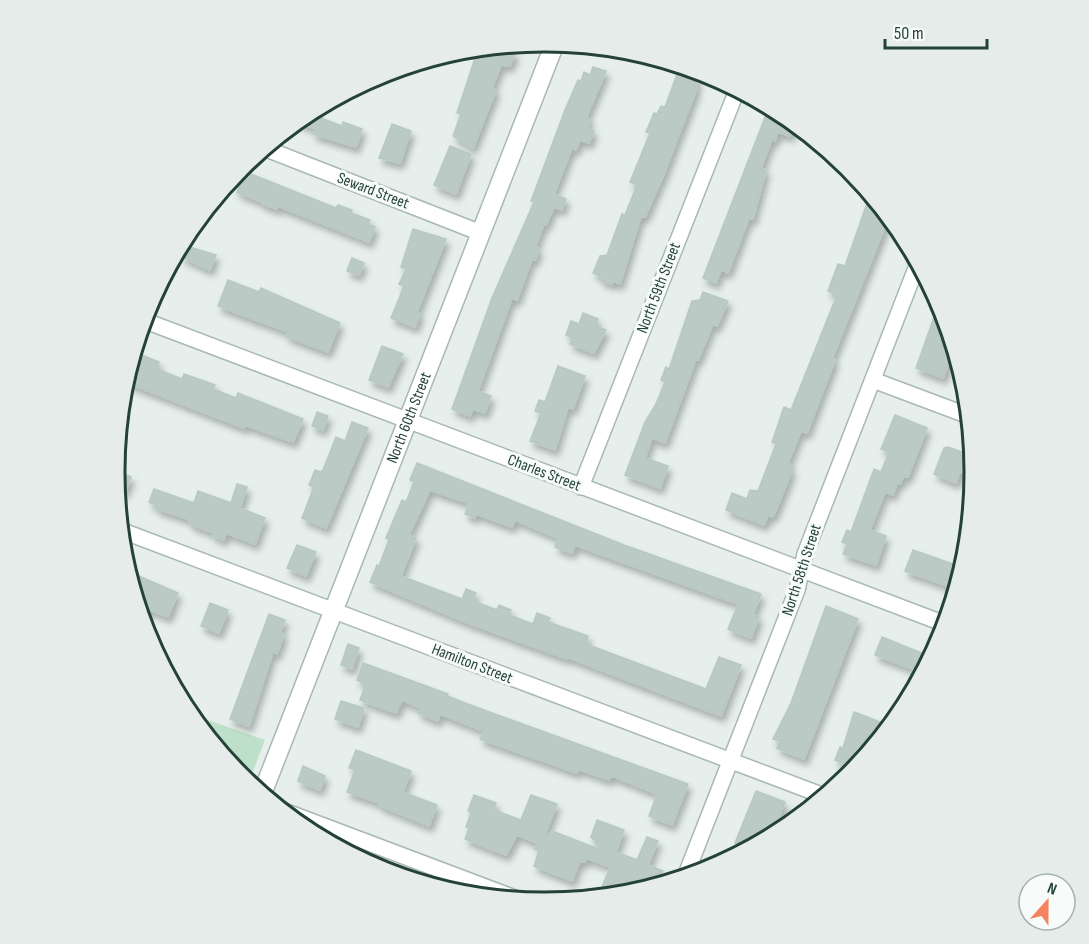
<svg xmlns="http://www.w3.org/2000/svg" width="1089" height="944" viewBox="0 0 1089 944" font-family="'Sofia Sans Condensed',sans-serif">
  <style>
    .green { fill: #bfe0c8 }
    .building { fill: #bbcac4; stroke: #b8c9c2; stroke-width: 1.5; filter: url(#shadow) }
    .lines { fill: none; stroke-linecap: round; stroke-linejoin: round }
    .minor-casing { stroke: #a8b8b2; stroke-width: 18 }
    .tertiary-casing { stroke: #a8b8b2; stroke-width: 21 }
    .minor { stroke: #fff; stroke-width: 15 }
    .tertiary { stroke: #fff; stroke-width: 18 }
    .labels { text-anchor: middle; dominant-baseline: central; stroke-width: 6; stroke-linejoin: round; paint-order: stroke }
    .street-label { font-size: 16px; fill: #24423a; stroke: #f7fbf9 }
    .rim { fill: none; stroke: #24423a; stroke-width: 3 }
  </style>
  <defs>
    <filter id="shadow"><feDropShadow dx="3.5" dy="6" stdDeviation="3" flood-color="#0004"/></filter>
  </defs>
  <rect width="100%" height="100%" fill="#e6efeb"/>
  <polygon class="green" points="199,717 265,740 250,779 240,775 197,723"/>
  <g class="building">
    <polygon points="501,46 515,53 510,66 501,65 492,88 496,90 473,148 453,136 461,114 457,113 478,49"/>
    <polygon points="680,66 692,70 690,76 698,78 695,87 697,88 664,174 645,217 641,216 620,284 613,281 612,284 601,280 602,277 593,273 600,256 607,255 622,214 625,215 637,185 630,182 650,133 646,132 654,113 657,114 661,106 665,107"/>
    <polygon points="593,67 606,71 586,118 590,119 587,128 594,131 589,143 580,140 576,150 572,148 554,194 566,199 562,210 554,207 546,225 544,224 535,247 539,249 535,260 532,259 517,300 512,298 478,391 491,396 485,413 473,409 470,416 452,409 492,298 534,202 531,201 565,110 578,80 581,81 584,72 590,75"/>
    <polygon points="769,107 795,124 790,136 778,132 775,141 772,139 761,168 766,170 753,219 749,218 728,273 721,270 716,283 703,278"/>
    <polygon points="308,113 342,126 343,122 362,129 356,147 313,134 316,129 297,122"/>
    <polygon points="392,124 411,131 400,163 379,158"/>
    <polygon points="450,146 471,154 456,194 434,185"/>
    <polygon points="241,170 336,208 338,205 352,210 351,213 370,220 368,224 375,227 369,242 278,206 277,209 262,204 262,202 237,192 239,188 234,186"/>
    <polygon points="870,195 889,217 832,359 835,360 807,433 801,431 788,463 791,464 789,470 792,471 775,513 772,517 768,515 764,525 726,510 732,493 747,499 750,490 758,491 776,444 772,442 784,407 791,410 837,295 828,291 838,264 845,266"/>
    <polygon points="413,229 446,239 417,312 420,314 415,327 391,318 404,286 399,284 406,269 401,267"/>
    <polygon points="186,246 216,255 210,270 182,257"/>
    <polygon points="352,258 364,263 359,275 347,271"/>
    <polygon points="228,280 259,292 261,288 340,323 328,352 286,336 288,332 218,306"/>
    <polygon points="703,292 728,301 717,326 713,324 698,360 696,359 665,443 652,438 645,458 668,466 660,488 625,475 645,422 656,404 665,382 661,380 666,367 669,369 692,301 700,300"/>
    <polygon points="939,303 954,348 943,378 916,368"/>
    <polygon points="583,313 598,319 595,326 606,330 594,353 570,344 573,338 566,335 571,321 579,324"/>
    <polygon points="382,346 403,354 388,387 369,380"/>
    <polygon points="134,352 159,362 157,369 182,379 184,374 215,385 213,389 236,398 238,393 303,419 293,442 245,425 244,428 125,382"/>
    <polygon points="558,366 585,376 573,409 568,407 555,450 530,441 541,413 535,411 539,400 545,402"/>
    <polygon points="317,412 328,416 323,430 312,426"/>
    <polygon points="895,415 927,428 908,477 904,476 900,484 897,483 893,495 885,492 870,530 886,536 876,565 843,554 847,544 842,542 847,530 851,532 874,469 881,472 889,452 881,449"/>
    <polygon points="352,422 368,428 326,528 302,518 314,487 309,485 315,470 321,472 323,470 336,437 345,441"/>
    <polygon points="948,447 973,456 974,477 960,472 956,483 934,474 944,448"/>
    <polygon points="417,463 624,545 761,594 753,615 759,617 751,638 728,629 738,604 575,545 572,553 555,547 558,538 515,520 512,527 476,514 475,518 465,514 469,503 430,490 409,535 416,538 401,576 462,599 466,589 476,593 473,601 497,610 499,605 511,610 509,615 533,624 537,613 550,618 548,622 588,636 586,644 706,689 719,657 741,665 721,716 567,657 567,659 468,623 370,582 377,565 379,566 389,540 386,538 402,500 406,502 414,482 410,480"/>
    <polygon points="115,471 131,477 125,492 116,489"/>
    <polygon points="237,484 247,487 240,508 265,518 255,544 226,533 224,540 213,536 214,533 192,525 188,519 155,508 156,505 149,502 154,489 194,503 198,491 231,503"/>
    <polygon points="297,545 316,552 306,576 287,568"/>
    <polygon points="913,550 953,564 952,567 962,571 956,589 905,571"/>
    <polygon points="127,571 178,593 168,617 147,609 143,621"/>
    <polygon points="210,603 228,610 219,633 201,626"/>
    <polygon points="826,606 858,619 804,759 777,748 780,741 773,739 791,703"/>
    <polygon points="269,614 285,620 280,633 284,634 277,654 273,652 249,726 230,719"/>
    <polygon points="882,637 931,657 912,693 905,690 913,669 875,655"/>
    <polygon points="348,644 359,648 352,669 341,665"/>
    <polygon points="363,663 448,694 447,696 473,706 688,784 672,825 649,816 657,794 615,777 610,777 609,780 578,769 577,773 491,743 480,739 484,731 440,714 438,721 418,713 421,708 402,700 396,713 360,700 366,684 357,680"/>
    <polygon points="341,701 364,708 358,727 335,719"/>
    <polygon points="854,712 885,724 878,740 855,768 835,760 840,747 843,748"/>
    <polygon points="356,750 411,771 403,792 437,805 429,826 379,805 380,803 347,792 355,770 349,768"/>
    <polygon points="303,766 325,776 320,790 298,781"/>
    <polygon points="756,791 785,802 772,836 736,855 740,845 735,843"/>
    <polygon points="474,795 496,803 494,810 521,820 531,795 557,804 542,842 552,831 606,852 591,837 597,820 624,830 616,852 637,860 647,837 658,841 648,865 663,871 657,885 628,894 610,896 600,892 610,867 586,858 585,862 580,861 572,881 534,866 539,851 534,849 540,844 517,835 506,855 465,839 469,828 466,827 471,813 468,811"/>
  </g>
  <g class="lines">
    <g class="minor-casing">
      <g id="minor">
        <polyline points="264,148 481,233"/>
        <polyline points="143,320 945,624"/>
        <polyline points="873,380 969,416"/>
        <polyline points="581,487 737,90"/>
        <polyline points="120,530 824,796"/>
        <polyline points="284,811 520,900"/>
        <polyline points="685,877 797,590 805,554 918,263"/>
      </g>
    </g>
    <g class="tertiary-casing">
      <g id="tertiary">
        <path id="s1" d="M262,794L555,43"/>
      </g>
    </g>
    <use href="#minor" class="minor"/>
    <use href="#tertiary" class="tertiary"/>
  </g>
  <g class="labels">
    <g class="street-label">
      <text transform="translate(373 191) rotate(21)">Seward Street</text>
      <text transform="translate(659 288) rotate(-69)">North 59th Street</text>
      <text stroke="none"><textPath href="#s1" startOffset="404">North 60th Street</textPath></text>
      <text transform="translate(544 473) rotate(21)">Charles Street</text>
      <text transform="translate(802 570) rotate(-72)">North 58th Street</text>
      <text transform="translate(472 664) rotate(21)">Hamilton Street</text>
    </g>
  </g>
  <path d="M0 0H1089V944H0ZM544 52H545A419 419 0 0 1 964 471V473A419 419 0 0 1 545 892H544A419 419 0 0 1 125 473V471A419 419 0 0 1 544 52Z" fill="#e6ecea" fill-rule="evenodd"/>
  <path class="rim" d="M544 52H545A419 419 0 0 1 964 471V473A419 419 0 0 1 545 892H544A419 419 0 0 1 125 473V471A419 419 0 0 1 544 52Z"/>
  <g transform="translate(1047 902) rotate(21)"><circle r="28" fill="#f7fbf9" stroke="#a3b1ad" stroke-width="1.5"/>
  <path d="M0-4.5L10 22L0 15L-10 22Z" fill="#f4845f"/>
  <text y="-9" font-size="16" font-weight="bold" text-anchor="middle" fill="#24423a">N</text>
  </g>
  <path d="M885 39v9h102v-9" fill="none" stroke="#24423a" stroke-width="3"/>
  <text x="894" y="39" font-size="18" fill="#24423a" stroke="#f7fbf9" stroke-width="4.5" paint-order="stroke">50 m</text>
</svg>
